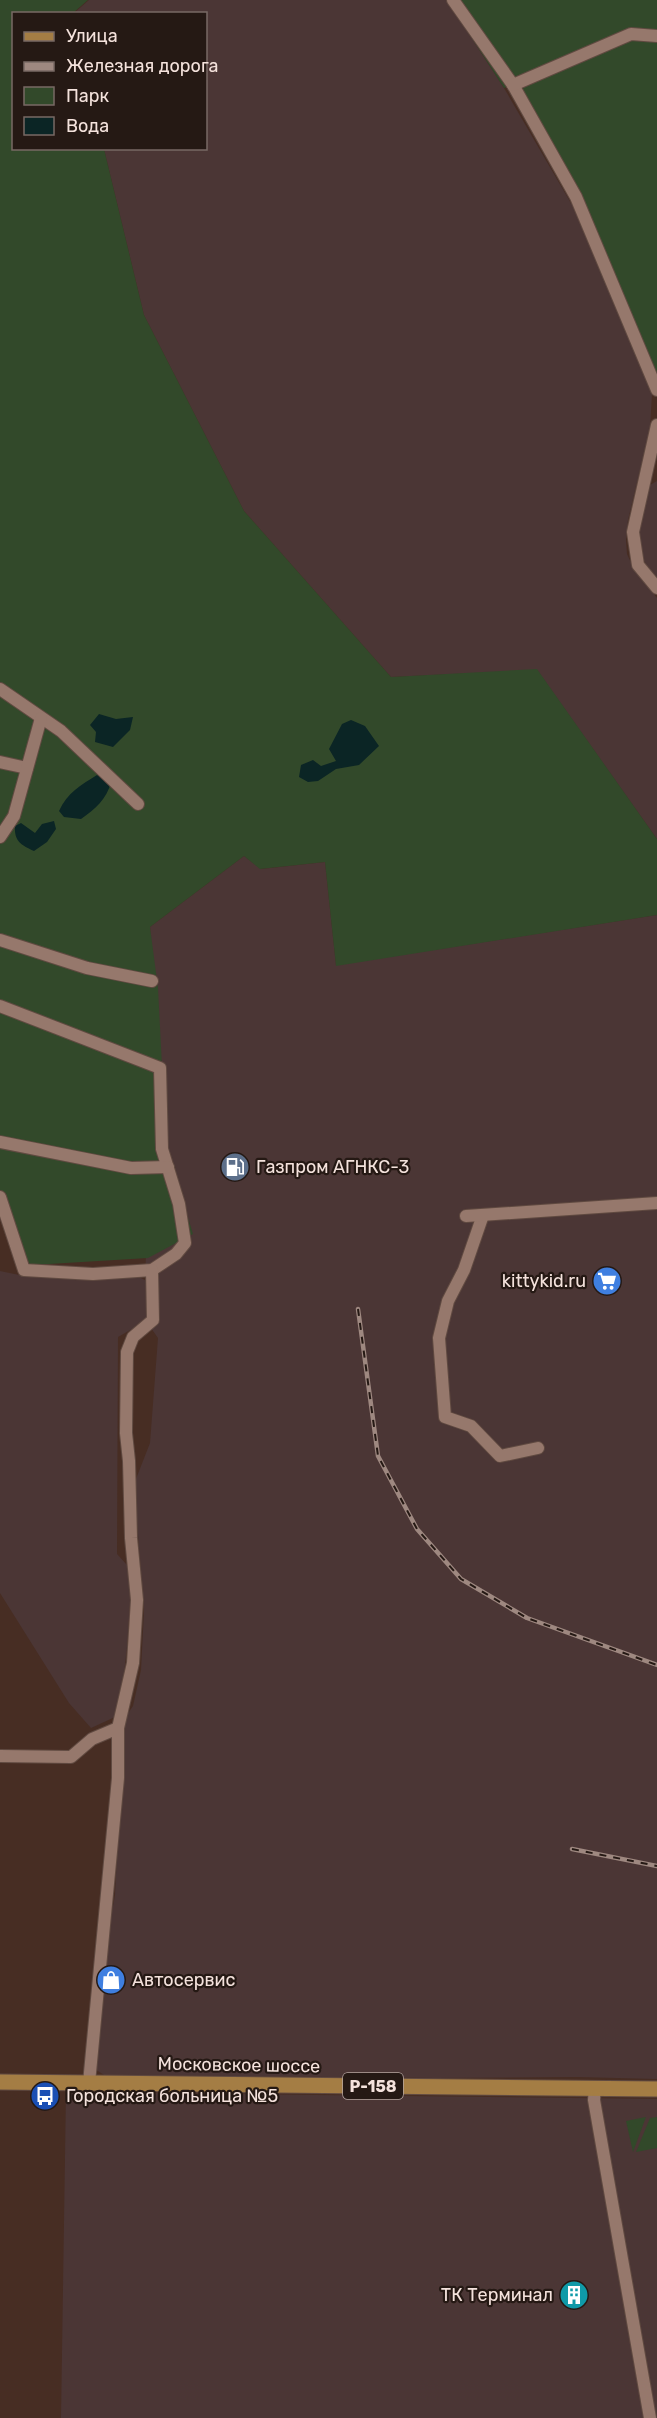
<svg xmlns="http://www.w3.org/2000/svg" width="657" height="2418" viewBox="0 0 657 2418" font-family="Rubik,sans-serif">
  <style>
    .industrial { fill: #4b3635 }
    .green { fill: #32492a }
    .water { fill: #0b2525 }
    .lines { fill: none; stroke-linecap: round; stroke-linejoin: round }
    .minor-casing { stroke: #604a41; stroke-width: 14 }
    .major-casing { stroke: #604a41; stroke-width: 17 }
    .minor { stroke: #96786c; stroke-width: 12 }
    .major { stroke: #a47d44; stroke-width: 15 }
    .rail-casing { stroke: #9e8880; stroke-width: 4.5 }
    .rail { stroke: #251914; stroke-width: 2; stroke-dasharray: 7; stroke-linecap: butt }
    .labels { text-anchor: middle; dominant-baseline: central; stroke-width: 4.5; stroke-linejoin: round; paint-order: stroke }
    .shield { fill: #251914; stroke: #b6a6a0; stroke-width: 1.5 }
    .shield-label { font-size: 16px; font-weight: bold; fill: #f4e2dc }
    .poi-label { font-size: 18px; fill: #f4e2dc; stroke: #251914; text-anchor: start }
    .street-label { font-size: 18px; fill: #f4e2dc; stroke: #251914 }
  </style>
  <rect width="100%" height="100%" fill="#472d23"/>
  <g class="industrial">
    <polygon points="89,0 447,0 504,88 572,205 639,357 652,394 650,428 628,520 626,540 627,554 634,569 657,598 657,839 537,670 391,677 244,511 144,315 104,149 206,148 206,14 73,14"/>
    <polygon points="657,481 657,582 643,559 639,543 640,519 650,485"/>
    <polygon points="244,856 261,869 325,862 336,965 657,915 657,2079 577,2077 436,2078 104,2075 95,2069 107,1938 115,1895 123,1731 126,1716 133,1706 141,1670 144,1610 134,1484 150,1443 158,1338 146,1321 118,1337 117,1554 127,1565 131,1589 127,1647 120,1712 115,1717 91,1728 69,1703 0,1593 0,1271 29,1277 137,1276 145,1280 146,1254 164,1141 150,927"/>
    <polygon points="66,2092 657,2099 657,2418 61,2418"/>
  </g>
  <g class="green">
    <polygon points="0,0 88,0 73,13 14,14 14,148 104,149 144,315 244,511 391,677 537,669 657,839 657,915 336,966 325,862 260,869 244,856 150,927 158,988 166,1145 193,1234 148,1258 16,1266 6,1193 0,1192"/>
    <polygon points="447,0 657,0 657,390 605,266 513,85 504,88"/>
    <polygon points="646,2117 633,2152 626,2121"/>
    <polygon points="657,2117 657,2148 636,2152 650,2118"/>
  </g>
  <g class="water">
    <polygon points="99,714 116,719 133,717 130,730 113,747 95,742 96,732 90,725"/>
    <polygon points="351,720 365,726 379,746 359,765 336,769 318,781 308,782 299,777 301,765 313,760 321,766 336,761 329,749 342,724"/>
    <path d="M97,775L111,782C107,799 95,809 81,819L64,817L59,811C67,793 81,785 97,775Z"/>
    <path d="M54,821L56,829L47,842L34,851C21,845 14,841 15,826L21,823L35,833L42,824Z"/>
  </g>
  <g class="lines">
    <g class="minor-casing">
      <g id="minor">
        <polyline points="453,0 513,85 576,197 657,390"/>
        <polyline points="513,85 631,34 657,36"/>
        <polyline points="657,425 633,532 638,565 657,588"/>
        <polyline points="0,689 61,731 138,804"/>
        <polyline points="0,762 27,768"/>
        <polyline points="0,837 14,816 41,718"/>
        <polyline points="0,940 87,968 152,981"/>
        <polyline points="0,1006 160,1068 162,1149 179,1204 185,1243 176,1254 152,1270 93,1274 24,1270 0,1197"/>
        <polyline points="0,1142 131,1168 168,1167"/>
        <polyline points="483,1215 464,1270 448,1301 439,1338 445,1417 471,1426 500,1456 538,1448"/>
        <polyline points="466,1216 657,1203"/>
        <polyline points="0,1756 71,1757 92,1739 118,1728"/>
        <polyline points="89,2083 118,1778 118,1728 133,1663 137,1600 131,1538 129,1461 126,1433 127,1352 133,1337 153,1320 152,1270"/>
        <polyline points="595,2087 594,2100 650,2418"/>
      </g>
    </g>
    <g class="major-casing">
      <polyline id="major" points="0,2082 657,2089"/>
    </g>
    <use href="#minor" class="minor"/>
    <use href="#major" class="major"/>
    <g class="rail-casing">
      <g id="rail">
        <polyline points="358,1309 378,1456 417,1529 461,1579 527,1618 657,1665"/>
        <polyline points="572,1849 657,1866"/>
      </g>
    </g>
    <use href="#rail" class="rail"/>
  </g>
  <defs>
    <g id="fuel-disc" transform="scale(1.5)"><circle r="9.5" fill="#5c6f8a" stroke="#251914"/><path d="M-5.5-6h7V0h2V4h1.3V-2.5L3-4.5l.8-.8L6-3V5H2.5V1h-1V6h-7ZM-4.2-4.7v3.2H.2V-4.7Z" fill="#fff"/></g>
    <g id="supermarket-disc" transform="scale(1.5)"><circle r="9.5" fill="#3f7fe0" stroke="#251914"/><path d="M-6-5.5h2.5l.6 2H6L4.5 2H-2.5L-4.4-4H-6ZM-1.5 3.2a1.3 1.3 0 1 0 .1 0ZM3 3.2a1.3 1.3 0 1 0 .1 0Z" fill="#fff"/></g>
    <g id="shop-disc" transform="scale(1.5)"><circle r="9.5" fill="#3f7fe0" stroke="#251914"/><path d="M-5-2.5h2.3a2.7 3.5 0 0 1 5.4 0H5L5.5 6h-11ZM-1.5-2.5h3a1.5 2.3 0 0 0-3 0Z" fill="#fff"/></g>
    <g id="bus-disc" transform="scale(1.5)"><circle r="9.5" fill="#1a4fb4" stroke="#251914"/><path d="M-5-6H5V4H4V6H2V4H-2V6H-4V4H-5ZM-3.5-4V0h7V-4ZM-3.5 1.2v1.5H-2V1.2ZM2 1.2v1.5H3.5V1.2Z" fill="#fff"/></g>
    <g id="building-disc" transform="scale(1.5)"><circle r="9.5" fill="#0f9aa8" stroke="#251914"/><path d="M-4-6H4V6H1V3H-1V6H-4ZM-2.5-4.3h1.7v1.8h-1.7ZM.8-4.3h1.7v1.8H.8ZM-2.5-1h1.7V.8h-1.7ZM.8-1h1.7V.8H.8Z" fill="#fff"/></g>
  </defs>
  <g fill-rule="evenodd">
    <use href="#fuel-disc" x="235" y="1167"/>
    <use href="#supermarket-disc" x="607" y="1281"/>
    <use href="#shop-disc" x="111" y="1980"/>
    <use href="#bus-disc" x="45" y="2096"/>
    <use href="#building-disc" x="574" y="2295"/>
  </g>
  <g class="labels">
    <rect class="shield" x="343" y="2073" width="60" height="26" rx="4.5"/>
    <g class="shield-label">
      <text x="373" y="2086">Р-158</text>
    </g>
    <g class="poi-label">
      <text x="256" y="1167">Газпром АГНКС-3</text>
      <text x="586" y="1281" text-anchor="end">kittykid.ru</text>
      <text x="132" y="1980">Автосервис</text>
      <text x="66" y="2096">Городская больница №5</text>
      <text x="553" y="2295" text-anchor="end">ТК Терминал</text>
    </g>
    <g class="street-label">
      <text transform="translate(239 2065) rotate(1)">Московское шоссе</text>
    </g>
  </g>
  <rect x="12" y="12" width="195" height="138" fill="#251914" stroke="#786964" stroke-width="1.5"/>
  <rect x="24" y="32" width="30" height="9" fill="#a47d44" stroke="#786964" stroke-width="1.5"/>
  <text x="66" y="42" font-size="18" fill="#f4e2dc">Улица</text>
  <rect x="24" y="62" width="30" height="9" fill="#9e8880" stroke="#786964" stroke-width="1.5"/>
  <text x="66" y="72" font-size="18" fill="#f4e2dc">Железная дорога</text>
  <rect x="24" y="87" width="30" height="18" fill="#32492a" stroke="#786964" stroke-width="1.5"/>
  <text x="66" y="102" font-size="18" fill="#f4e2dc">Парк</text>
  <rect x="24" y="117" width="30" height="18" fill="#0b2525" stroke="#786964" stroke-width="1.5"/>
  <text x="66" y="132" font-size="18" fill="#f4e2dc">Вода</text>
</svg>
